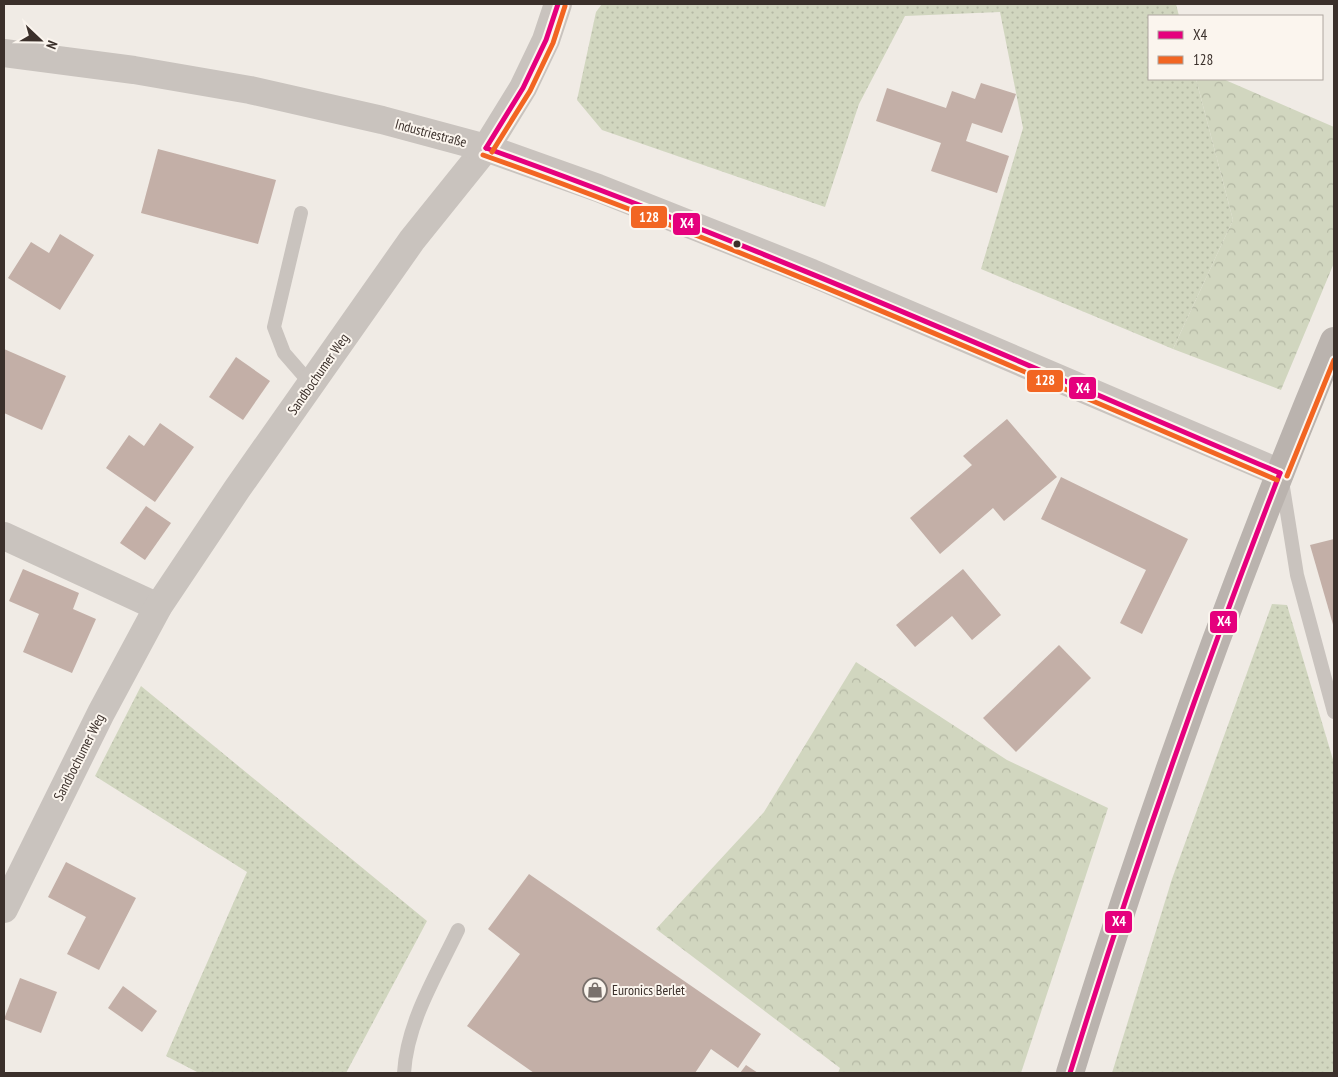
<svg xmlns="http://www.w3.org/2000/svg" width="1338" height="1077" viewBox="0 0 1338 1077" font-family="'PT Sans Narrow',sans-serif">
  <style>
    .grass { fill: url(#grass-dots) }
    .forest { fill: url(#forest-crowns) }
    .building { fill: #c3afa7 }
    .lines { fill: none; stroke-linecap: round; stroke-linejoin: round }
    .service { stroke: #c9c3be; stroke-width: 14 }
    .minor { stroke: #c9c3be; stroke-width: 28 }
    .tertiary { stroke: #c9c3be; stroke-width: 28 }
    .secondary { stroke: #bab3ae; stroke-width: 28 }
    .bus-1-casing { stroke: #fbf5ee; stroke-width: 9 }
    .bus-2-casing { stroke: #fbf5ee; stroke-width: 9 }
    .bus-1 { stroke: #e5007d; stroke-width: 5 }
    .bus-2 { stroke: #f26522; stroke-width: 5 }
    .bus-dot { fill: #3b302b; stroke: #fbf5ee; stroke-width: 2 }
    .labels { text-anchor: middle; dominant-baseline: central; stroke-width: 4; stroke-linejoin: round; paint-order: stroke }
    .street-label { font-size: 14px; fill: #3b302b; stroke: #fbf5ee }
    .poi-label { font-size: 14px; fill: #3b302b; stroke: #fbf5ee; text-anchor: start }
    .line-badge { stroke: #fbf5ee; stroke-width: 2 }
    .badge-label { font-size: 14px; text-anchor: middle; font-weight: bold; fill: #fff }
  </style>
  <defs>
    <pattern id="grass-dots" width="8" height="8" patternUnits="userSpaceOnUse" patternTransform="scale(1.25)"><rect width="8" height="8" fill="#d1d6bf"/><path d="M2 2h.1M6 6h.1" fill="none" stroke="#b4b8a4" stroke-width="1.8" stroke-linecap="round"/></pattern>
    <pattern id="forest-crowns" width="20" height="18" patternUnits="userSpaceOnUse" patternTransform="scale(1.25)"><rect width="20" height="18" fill="#d1d6bf"/><path d="M2 6a3 3 0 1 1 6 0M12 15a3 3 0 1 1 6 0" fill="none" stroke="#b4b8a4"/></pattern>
  </defs>
  <rect width="100%" height="100%" fill="#f0ebe5"/>
  <g class="grass">
    <polygon points="602,4 1176,4 1179,16 1149,16 1149,79 1196,79 1233,220 1173,349 981,269 1023,128 1000,12 905,16 859,104 825,207 602,130 577,100 596,12"/>
    <polygon points="1272,604 1287,605 1334,763 1334,1073 1112,1073 1172,879"/>
    <polygon points="141,686 427,921 346,1073 199,1073 166,1056 247,872 95,776"/>
  </g>
  <g class="forest">
    <polygon points="1196,79 1223,79 1334,127 1334,263 1281,390 1173,349 1233,220"/>
    <polygon points="856,662 1007,760 1108,808 1021,1073 838,1073 840,1068 656,929 764,812"/>
  </g>
  <g class="building">
    <polygon points="981,83 1016,94 1002,133 972,123 966,141 1009,156 997,193 931,171 941,143 876,121 887,88 946,108 952,91 975,99"/>
    <polygon points="158,149 276,180 258,244 141,213"/>
    <polygon points="60,234 94,255 60,310 8,278 31,242 49,253"/>
    <polygon points="4,349 66,376 42,430 4,413"/>
    <polygon points="236,357 270,381 243,420 209,397"/>
    <polygon points="1007,419 1057,477 1004,521 993,508 940,554 910,518 972,465 963,456"/>
    <polygon points="160,423 194,447 155,502 106,468 129,435 144,446"/>
    <polygon points="1061,477 1188,539 1142,634 1120,623 1146,570 1041,519"/>
    <polygon points="146,506 171,523 145,560 120,543"/>
    <polygon points="1334,539 1334,628 1310,545"/>
    <polygon points="23,569 79,593 73,609 96,619 72,673 23,652 39,614 9,601"/>
    <polygon points="963,569 1001,615 972,640 952,616 915,647 896,625"/>
    <polygon points="1059,645 1091,678 1016,752 983,718"/>
    <polygon points="66,862 136,898 99,970 67,954 86,917 48,897"/>
    <polygon points="529,874 761,1034 738,1068 711,1049 695,1073 534,1073 467,1026 520,954 488,929"/>
    <polygon points="20,978 57,992 41,1033 4,1019"/>
    <polygon points="123,986 157,1011 142,1032 108,1008"/>
    <polygon points="746,1065 758,1073 740,1073"/>
  </g>
  <g class="lines">
    <g class="service">
      <polyline points="301,213 274,327 284,353 311,384"/>
      <polyline points="1282,481 1297,575 1334,712"/>
      <path d="M404,1073C407,1022 436,976 458,930"/>
    </g>
    <g class="minor">
      <polyline points="4,536 158,607"/>
      <polyline points="4,909 101,713 158,607 237,489 412,240 486,148 523,88 546,40 558,4"/>
    </g>
    <polyline class="tertiary" points="4,53 134,70 250,90 382,120 486,148 598,188 812,273 1280,473"/>
    <path class="secondary" d="M1070,1073C1146,825 1234,580 1334,341"/>
    <g class="bus-1-casing">
      <g id="bus-1">
        <path d="M486,148C755,244 1017,361 1280,473"/>
        <polyline points="486,148 523,88 546,40 558,4"/>
        <path d="M1070,1073C1133,870 1203,671 1280,473"/>
      </g>
    </g>
    <g class="bus-2-casing">
      <g id="bus-2">
        <polyline points="492,152 530,91 553,43 565,6"/>
        <path d="M483,155C753,251 1014,368 1277,480"/>
        <polyline points="1287,476 1334,360"/>
      </g>
    </g>
    <use href="#bus-1" class="bus-1"/>
    <use href="#bus-2" class="bus-2"/>
  </g>
  <defs>
    <g id="shop-ring" transform="scale(1.25)"><circle r="9.5" fill="#fbf5ee" stroke="#7a716c" stroke-width="1.5"/><path d="M-5-2.5h2.3a2.7 3.5 0 0 1 5.4 0H5L5.5 6h-11ZM-1.5-2.5h3a1.5 2.3 0 0 0-3 0Z" fill="#7a716c"/></g>
  </defs>
  <g fill-rule="evenodd">
    <use href="#shop-ring" x="595" y="990"/>
  </g>
  <circle class="bus-dot" cx="737" cy="244" r="4.5"/>
  <g class="labels">
    <g class="street-label">
      <text transform="translate(431 133) rotate(15)">Industriestraße</text>
      <text transform="translate(318 374) rotate(-55)">Sandbochumer Weg</text>
      <text transform="translate(79 757) rotate(-63)">Sandbochumer Weg</text>
    </g>
    <g class="poi-label">
      <text x="612" y="990">Euronics Berlet</text>
    </g>
  </g>
  <g class="line-badge">
    <rect x="630" y="205" width="38" height="24" rx="5" fill="#f26522"/>
    <rect x="672" y="212" width="29" height="24" rx="5" fill="#e5007d"/>
    <rect x="1026" y="369" width="38" height="24" rx="5" fill="#f26522"/>
    <rect x="1068" y="376" width="29" height="24" rx="5" fill="#e5007d"/>
    <rect x="1209" y="610" width="29" height="24" rx="5" fill="#e5007d"/>
    <rect x="1104" y="910" width="29" height="24" rx="5" fill="#e5007d"/>
  </g>
  <g class="badge-label">
    <text x="649" y="222">128</text>
    <text x="687" y="228">X4</text>
    <text x="1045" y="385">128</text>
    <text x="1083" y="393">X4</text>
    <text x="1224" y="626">X4</text>
    <text x="1119" y="926">X4</text>
  </g>
  <rect width="1338" height="1077" fill="none" stroke="#3b302b" stroke-width="10"/>
  <rect x="1148" y="15" width="175" height="65" fill="#fbf5ee" stroke="#aea6a0"/>
  <rect x="1158" y="31" width="25" height="8" fill="#e5007d" stroke="#aea6a0"/>
  <text x="1193" y="40" font-size="15" fill="#3b302b">X4</text>
  <rect x="1158" y="56" width="25" height="8" fill="#f26522" stroke="#aea6a0"/>
  <text x="1193" y="65" font-size="15" fill="#3b302b">128</text>
  <g transform="translate(40 40) rotate(112)" stroke="#fbf5ee" stroke-width="4" paint-order="stroke">
  <path d="M0-4L9 19L0 12L-9 19Z" fill="#3b302b"/>
  <text y="-8" font-size="14" font-weight="bold" text-anchor="middle" fill="#3b302b">N</text>
  </g>
</svg>
